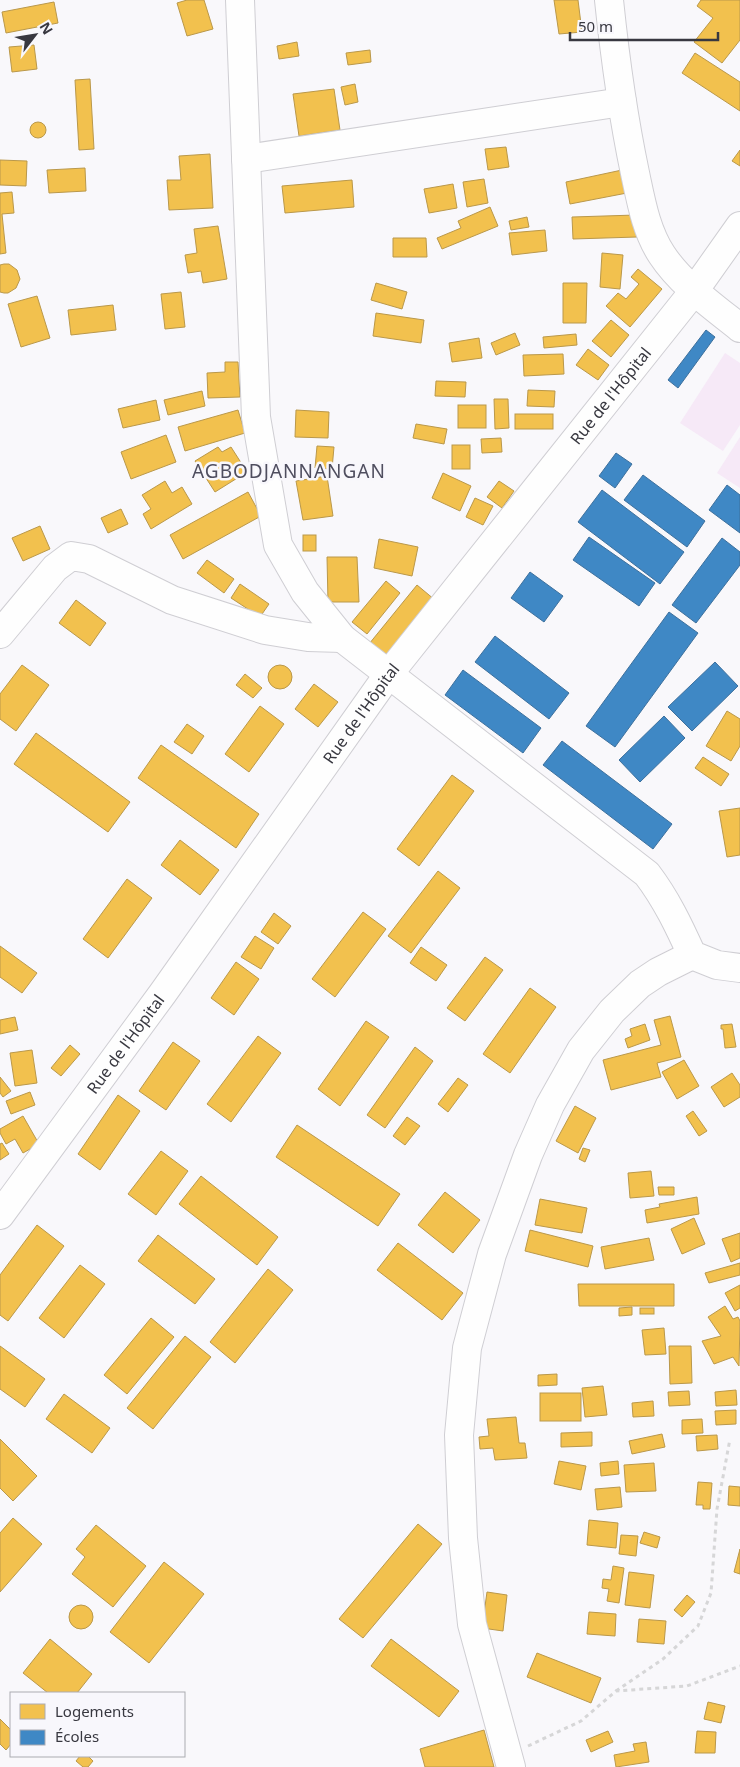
<svg xmlns="http://www.w3.org/2000/svg" width="740" height="1767" viewBox="0 0 740 1767" font-family="'Noto Sans',sans-serif">
  <style>
    .green { fill: #f6e9f7 }
    .homes { fill: #f2c14e; stroke: #ba984a }
    .schools { fill: #3f88c5; stroke: #3d709d }
    .lines { fill: none; stroke-linecap: round; stroke-linejoin: round }
    .minor-casing { stroke: #cfced3; stroke-width: 30 }
    .path { stroke: #d6d6d7; stroke-width: 3; stroke-dasharray: 4 4; stroke-linecap: butt }
    .minor { stroke: #fefefe; stroke-width: 28 }
    .labels { text-anchor: middle; dominant-baseline: central; stroke-width: 5; stroke-linejoin: round; paint-order: stroke }
    .street-label { font-size: 16px; fill: #383840; stroke: #f8f7fc }
    .quarter-label { font-size: 19px; letter-spacing: 1px; fill: #4f4e5f; stroke: #f8f7fc }
  </style>
  <rect width="100%" height="100%" fill="#f9f8fb"/>
  <g class="green">
    <polygon points="725,353 740,363 740,425 723,451 680,423"/>
    <polygon points="740,437 740,488 717,473"/>
  </g>
  <g class="homes">
    <polygon points="187,0 204,0 213,29 187,36 177,3"/>
    <polygon points="554,0 578,0 582,32 559,34"/>
    <polygon points="701,0 740,0 740,40 722,63 694,42 713,18 697,6"/>
    <polygon points="54,2 58,23 6,33 2,12"/>
    <polygon points="297,42 299,56 279,59 277,46"/>
    <polygon points="34,45 37,69 12,72 9,47"/>
    <polygon points="370,50 371,62 348,65 346,53"/>
    <polygon points="695,53 740,82 740,111 682,73"/>
    <polygon points="90,79 94,149 79,150 75,80"/>
    <polygon points="355,84 358,102 345,105 341,87"/>
    <polygon points="334,89 340,130 299,136 293,94"/>
    <circle cx="38" cy="130" r="8"/>
    <polygon points="506,147 509,167 488,170 485,149"/>
    <polygon points="740,150 740,166 732,161"/>
    <polygon points="210,154 213,208 169,210 167,180 181,180 179,156"/>
    <polygon points="0,160 27,161 26,186 0,185"/>
    <polygon points="85,168 86,191 49,193 47,170"/>
    <polygon points="622,170 627,193 570,204 566,182"/>
    <polygon points="484,179 488,203 467,207 463,182"/>
    <polygon points="352,180 354,207 285,213 282,186"/>
    <polygon points="453,184 457,208 429,213 424,189"/>
    <polygon points="12,192 14,213 2,214 6,253 0,254 0,193"/>
    <polygon points="490,207 498,226 442,249 437,238 461,228 458,221"/>
    <polygon points="636,215 637,237 573,239 572,217"/>
    <polygon points="527,217 529,227 511,230 509,221"/>
    <polygon points="218,226 227,279 203,283 201,271 188,273 185,255 197,253 194,229"/>
    <polygon points="545,230 547,251 512,255 509,233"/>
    <polygon points="393,238 426,238 427,257 393,257"/>
    <polygon points="602,253 623,255 620,289 600,287"/>
    <polygon points="4,264 9,264 17,270 20,279 16,288 8,293 4,293 0,292 0,265"/>
    <polygon points="638,269 662,289 630,327 606,306 618,293 626,299 639,284 631,277"/>
    <polygon points="376,283 407,292 402,309 371,300"/>
    <polygon points="563,283 587,283 586,323 563,323"/>
    <polygon points="181,292 185,327 165,329 161,294"/>
    <polygon points="37,296 50,338 21,347 8,304"/>
    <polygon points="113,305 116,330 71,335 68,310"/>
    <polygon points="376,313 424,320 421,343 373,336"/>
    <polygon points="611,320 629,335 611,357 592,341"/>
    <polygon points="515,333 520,345 496,355 491,343"/>
    <polygon points="576,334 577,345 544,348 543,337"/>
    <polygon points="479,338 482,358 452,362 449,343"/>
    <polygon points="588,349 609,365 598,380 576,365"/>
    <polygon points="563,354 564,374 524,376 523,355"/>
    <polygon points="225,362 238,362 240,397 208,398 207,373 225,372"/>
    <polygon points="436,381 466,382 465,397 435,396"/>
    <polygon points="528,390 555,391 554,407 527,406"/>
    <polygon points="202,391 205,406 168,415 164,400"/>
    <polygon points="494,399 508,399 509,428 495,429"/>
    <polygon points="156,400 160,420 123,428 118,409"/>
    <rect x="458" y="405" width="28" height="23"/>
    <polygon points="238,410 245,433 185,451 178,427"/>
    <polygon points="296,410 329,412 328,438 295,437"/>
    <rect x="515" y="414" width="38" height="15"/>
    <polygon points="416,424 447,429 444,444 413,438"/>
    <polygon points="166,435 176,462 131,479 121,452"/>
    <polygon points="501,438 502,452 482,453 481,439"/>
    <rect x="452" y="445" width="18" height="24"/>
    <polygon points="317,446 334,447 332,469 315,468"/>
    <polygon points="218,447 222,452 231,447 247,472 215,492 195,461"/>
    <polygon points="443,473 471,486 460,511 432,498"/>
    <polygon points="327,476 333,516 303,520 296,481"/>
    <polygon points="165,481 172,493 182,487 192,504 151,529 143,514 151,509 142,495"/>
    <polygon points="499,481 514,491 502,508 487,497"/>
    <polygon points="248,492 261,516 183,559 170,535"/>
    <polygon points="475,498 493,506 483,525 466,517"/>
    <polygon points="121,509 128,524 108,533 101,518"/>
    <polygon points="40,526 50,549 23,561 12,538"/>
    <rect x="303" y="535" width="13" height="16"/>
    <polygon points="379,539 418,547 412,576 374,568"/>
    <polygon points="327,557 357,557 359,602 328,602"/>
    <polygon points="207,560 234,579 224,593 197,573"/>
    <polygon points="386,581 400,593 367,634 352,622"/>
    <polygon points="240,584 269,604 260,617 231,598"/>
    <polygon points="417,585 435,600 387,659 369,644"/>
    <polygon points="76,600 106,623 90,646 59,623"/>
    <polygon points="22,665 49,685 16,731 0,719 0,694"/>
    <circle cx="280" cy="677" r="12"/>
    <polygon points="245,674 262,688 253,698 236,685"/>
    <polygon points="314,684 338,702 318,727 295,709"/>
    <polygon points="260,706 284,724 249,772 225,754"/>
    <polygon points="727,711 740,719 740,746 731,761 706,746"/>
    <polygon points="187,724 204,736 192,754 174,742"/>
    <polygon points="36,733 130,802 108,832 14,764"/>
    <polygon points="161,745 259,814 236,848 138,778"/>
    <polygon points="703,757 729,774 721,786 695,768"/>
    <polygon points="452,775 474,791 419,866 397,849"/>
    <polygon points="740,808 740,855 727,857 719,811"/>
    <polygon points="180,840 219,870 200,895 161,865"/>
    <polygon points="438,871 460,888 411,953 388,936"/>
    <polygon points="127,879 152,898 108,958 83,939"/>
    <polygon points="363,912 386,929 335,997 312,979"/>
    <polygon points="274,913 291,926 278,944 261,932"/>
    <polygon points="255,936 274,948 261,969 241,957"/>
    <polygon points="0,946 37,973 22,993 0,977"/>
    <polygon points="421,947 447,965 436,981 410,963"/>
    <polygon points="485,957 503,970 465,1021 447,1008"/>
    <polygon points="236,962 259,979 234,1015 211,998"/>
    <polygon points="530,988 556,1007 510,1073 483,1054"/>
    <polygon points="670,1016 681,1057 657,1063 661,1077 611,1090 603,1060 661,1045 654,1020"/>
    <polygon points="15,1017 18,1030 0,1034 0,1020"/>
    <polygon points="366,1021 389,1037 340,1106 318,1089"/>
    <polygon points="645,1024 650,1040 628,1048 625,1039 632,1036 630,1029"/>
    <polygon points="732,1024 736,1047 725,1048 723,1029 721,1029 721,1025"/>
    <polygon points="258,1036 281,1053 231,1122 207,1104"/>
    <polygon points="173,1042 200,1061 166,1110 139,1091"/>
    <polygon points="70,1045 80,1054 61,1076 51,1068"/>
    <polygon points="415,1047 433,1061 385,1128 367,1115"/>
    <polygon points="32,1050 37,1083 15,1086 10,1053"/>
    <polygon points="684,1060 699,1086 677,1099 662,1072"/>
    <polygon points="732,1073 740,1085 740,1097 724,1107 711,1087"/>
    <polygon points="0,1077 11,1091 3,1097 0,1093"/>
    <polygon points="458,1078 468,1085 448,1112 438,1104"/>
    <polygon points="30,1092 35,1105 11,1114 6,1101"/>
    <polygon points="118,1095 140,1111 100,1170 78,1154"/>
    <polygon points="575,1106 596,1118 578,1153 556,1141"/>
    <polygon points="693,1111 707,1131 699,1136 686,1116"/>
    <polygon points="23,1116 39,1144 23,1153 15,1139 6,1144 0,1133 0,1129"/>
    <polygon points="407,1117 420,1126 405,1145 393,1136"/>
    <polygon points="297,1125 400,1194 378,1226 276,1157"/>
    <polygon points="2,1143 9,1154 0,1160 0,1144"/>
    <polygon points="583,1148 590,1150 585,1162 579,1159"/>
    <polygon points="161,1151 188,1171 156,1215 128,1194"/>
    <polygon points="651,1171 654,1196 630,1198 628,1173"/>
    <polygon points="201,1176 278,1237 257,1265 179,1204"/>
    <polygon points="658,1187 674,1187 674,1195 659,1195"/>
    <polygon points="445,1192 480,1220 453,1253 418,1225"/>
    <polygon points="697,1197 699,1214 647,1223 645,1210 660,1207 659,1204"/>
    <polygon points="540,1199 587,1208 582,1233 535,1225"/>
    <polygon points="694,1218 705,1244 682,1254 671,1229"/>
    <polygon points="37,1225 64,1246 8,1321 0,1315 0,1275"/>
    <polygon points="530,1230 593,1246 588,1267 525,1251"/>
    <polygon points="740,1233 740,1258 731,1262 722,1239"/>
    <polygon points="158,1235 215,1279 195,1304 138,1261"/>
    <polygon points="649,1238 654,1260 605,1269 601,1247"/>
    <polygon points="398,1243 463,1293 442,1320 377,1270"/>
    <polygon points="740,1263 740,1275 709,1283 705,1273"/>
    <polygon points="80,1265 105,1284 64,1338 39,1318"/>
    <polygon points="268,1269 293,1290 235,1363 210,1342"/>
    <polygon points="578,1284 674,1284 674,1306 579,1306"/>
    <polygon points="740,1285 740,1308 735,1311 725,1293"/>
    <polygon points="725,1306 733,1319 738,1317 740,1321 739,1366 733,1357 714,1364 702,1341 721,1336 708,1317"/>
    <polygon points="632,1307 632,1315 619,1316 619,1308"/>
    <rect x="640" y="1308" width="14" height="6"/>
    <polygon points="151,1318 174,1337 127,1394 104,1375"/>
    <polygon points="664,1328 666,1354 645,1355 642,1330"/>
    <polygon points="185,1336 211,1357 153,1429 127,1408"/>
    <polygon points="0,1346 45,1379 25,1407 0,1389"/>
    <polygon points="669,1346 691,1346 692,1383 670,1384"/>
    <polygon points="557,1374 557,1385 538,1386 538,1375"/>
    <polygon points="603,1386 607,1415 585,1417 582,1388"/>
    <polygon points="736,1390 737,1405 716,1406 715,1392"/>
    <polygon points="689,1391 690,1405 669,1406 668,1392"/>
    <rect x="540" y="1393" width="41" height="28"/>
    <polygon points="64,1394 110,1428 92,1453 46,1419"/>
    <polygon points="653,1401 654,1416 633,1417 632,1403"/>
    <polygon points="736,1410 736,1424 716,1425 715,1411"/>
    <polygon points="516,1417 519,1443 525,1443 527,1458 495,1460 493,1448 480,1449 479,1437 489,1436 487,1419"/>
    <polygon points="702,1419 703,1433 682,1434 682,1420"/>
    <polygon points="592,1432 592,1446 561,1447 561,1433"/>
    <polygon points="662,1434 665,1447 632,1454 629,1441"/>
    <polygon points="717,1435 718,1449 697,1451 696,1436"/>
    <polygon points="0,1439 37,1476 13,1501 0,1488"/>
    <polygon points="559,1461 586,1466 581,1490 554,1484"/>
    <polygon points="618,1461 619,1474 601,1476 600,1463"/>
    <polygon points="654,1463 656,1491 626,1492 624,1465"/>
    <polygon points="698,1482 712,1483 710,1509 703,1509 703,1505 696,1505"/>
    <polygon points="729,1486 740,1487 740,1506 728,1505"/>
    <polygon points="620,1487 622,1507 597,1510 595,1489"/>
    <polygon points="13,1518 42,1544 0,1592 0,1533"/>
    <polygon points="589,1520 618,1523 616,1548 587,1545"/>
    <polygon points="418,1524 442,1544 363,1638 339,1619"/>
    <polygon points="96,1525 146,1566 113,1607 72,1574 85,1557 76,1549"/>
    <polygon points="644,1532 660,1537 657,1548 640,1543"/>
    <polygon points="621,1535 638,1536 636,1556 619,1554"/>
    <polygon points="740,1549 740,1574 734,1572"/>
    <polygon points="164,1562 204,1594 149,1663 110,1632"/>
    <polygon points="613,1566 624,1568 619,1603 607,1601 609,1589 602,1588 603,1579 611,1580"/>
    <polygon points="629,1572 654,1575 650,1608 625,1605"/>
    <polygon points="487,1592 507,1595 503,1631 482,1628"/>
    <polygon points="687,1595 695,1602 682,1617 674,1610"/>
    <circle cx="81" cy="1617" r="12"/>
    <polygon points="589,1612 616,1614 615,1636 587,1634"/>
    <polygon points="639,1619 666,1621 664,1644 637,1642"/>
    <polygon points="50,1639 92,1674 77,1693 48,1693 23,1673"/>
    <polygon points="391,1639 459,1691 439,1717 371,1666"/>
    <polygon points="537,1653 601,1678 591,1703 527,1677"/>
    <polygon points="708,1702 725,1706 721,1723 704,1719"/>
    <polygon points="0,1719 11,1730 11,1744 6,1750 0,1744"/>
    <polygon points="484,1730 494,1767 425,1767 420,1749"/>
    <polygon points="608,1731 613,1742 591,1752 586,1740"/>
    <polygon points="697,1731 716,1732 715,1753 695,1753"/>
    <polygon points="646,1742 649,1762 616,1767 614,1755 635,1751 633,1744"/>
    <polygon points="80,1756 88,1756 93,1761 88,1767 83,1767 76,1761"/>
  </g>
  <g class="schools">
    <polygon points="706,330 715,337 678,388 668,380"/>
    <polygon points="616,453 632,464 615,488 599,476"/>
    <polygon points="643,475 705,521 687,547 624,500"/>
    <polygon points="727,485 740,495 740,533 709,510"/>
    <polygon points="602,490 684,552 660,584 578,522"/>
    <polygon points="589,537 655,583 639,606 573,560"/>
    <polygon points="722,538 740,552 740,565 696,623 672,605"/>
    <polygon points="530,572 563,596 544,622 511,598"/>
    <polygon points="669,612 698,633 615,747 586,726"/>
    <polygon points="495,636 569,693 549,719 475,662"/>
    <polygon points="715,662 738,686 692,731 668,707"/>
    <polygon points="463,670 541,728 523,753 445,695"/>
    <polygon points="664,716 685,738 640,782 619,760"/>
    <polygon points="562,741 672,824 653,849 543,765"/>
  </g>
  <g class="lines">
    <g class="minor-casing">
      <g id="minor">
        <path d="M240,0L256,417L278,545L305,592L342,638L647,874C666,899 679,926 692,955L717,965L740,968"/>
        <path d="M609,0C615,58 623,116 635,173C641,201 646,231 662,255C681,284 714,307 740,328"/>
        <polyline points="246,159 622,102"/>
        <polyline points="0,634 55,568 71,556 89,559 172,600 265,630 308,637 342,638"/>
        <path id="s1" d="M0,1215L163,993L388,675L694,291L740,226"/>
        <polyline points="511,1767 472,1624 463,1538 459,1435 467,1348 492,1254 528,1155 550,1105 581,1050 612,1011 640,984 658,972 692,955"/>
      </g>
    </g>
    <g class="path">
      <polyline points="616,1691 663,1659 698,1626 711,1593 717,1509 730,1439"/>
      <polyline points="528,1746 581,1721 616,1691 687,1686 740,1666"/>
    </g>
    <use href="#minor" class="minor"/>
  </g>
  <g class="labels">
    <g class="street-label">
      <text stroke="none"><textPath href="#s1" startOffset="1022">Rue de l'Hôpital</textPath></text>
      <text stroke="none"><textPath href="#s1" startOffset="618">Rue de l'Hôpital</textPath></text>
      <text stroke="none"><textPath href="#s1" startOffset="212">Rue de l'Hôpital</textPath></text>
    </g>
    <g class="quarter-label">
      <text x="289" y="471">AGBODJANNANGAN</text>
    </g>
  </g>
  <rect x="10" y="1692" width="175" height="65" fill="#f8f7fc" stroke="#ababb1"/>
  <rect x="20" y="1704" width="25" height="15" fill="#f2c14e" stroke="#ababb1"/>
  <text x="55" y="1717" font-size="15" fill="#383840">Logements</text>
  <rect x="20" y="1730" width="25" height="15" fill="#3f88c5" stroke="#ababb1"/>
  <text x="55" y="1742" font-size="15" fill="#383840">Écoles</text>
  <g transform="translate(35 35) rotate(59)" stroke="#f8f7fc" stroke-width="4" paint-order="stroke">
  <path d="M0-4L9 19L0 12L-9 19Z" fill="#383840"/>
  <text y="-8" font-size="14" font-weight="bold" text-anchor="middle" fill="#383840">N</text>
  </g>
  <path d="M570 32v8h148v-8" fill="none" stroke="#383840" stroke-width="2.5"/>
  <text x="578" y="32" font-size="15" fill="#383840" stroke="#f8f7fc" stroke-width="4" paint-order="stroke">50 m</text>
</svg>
